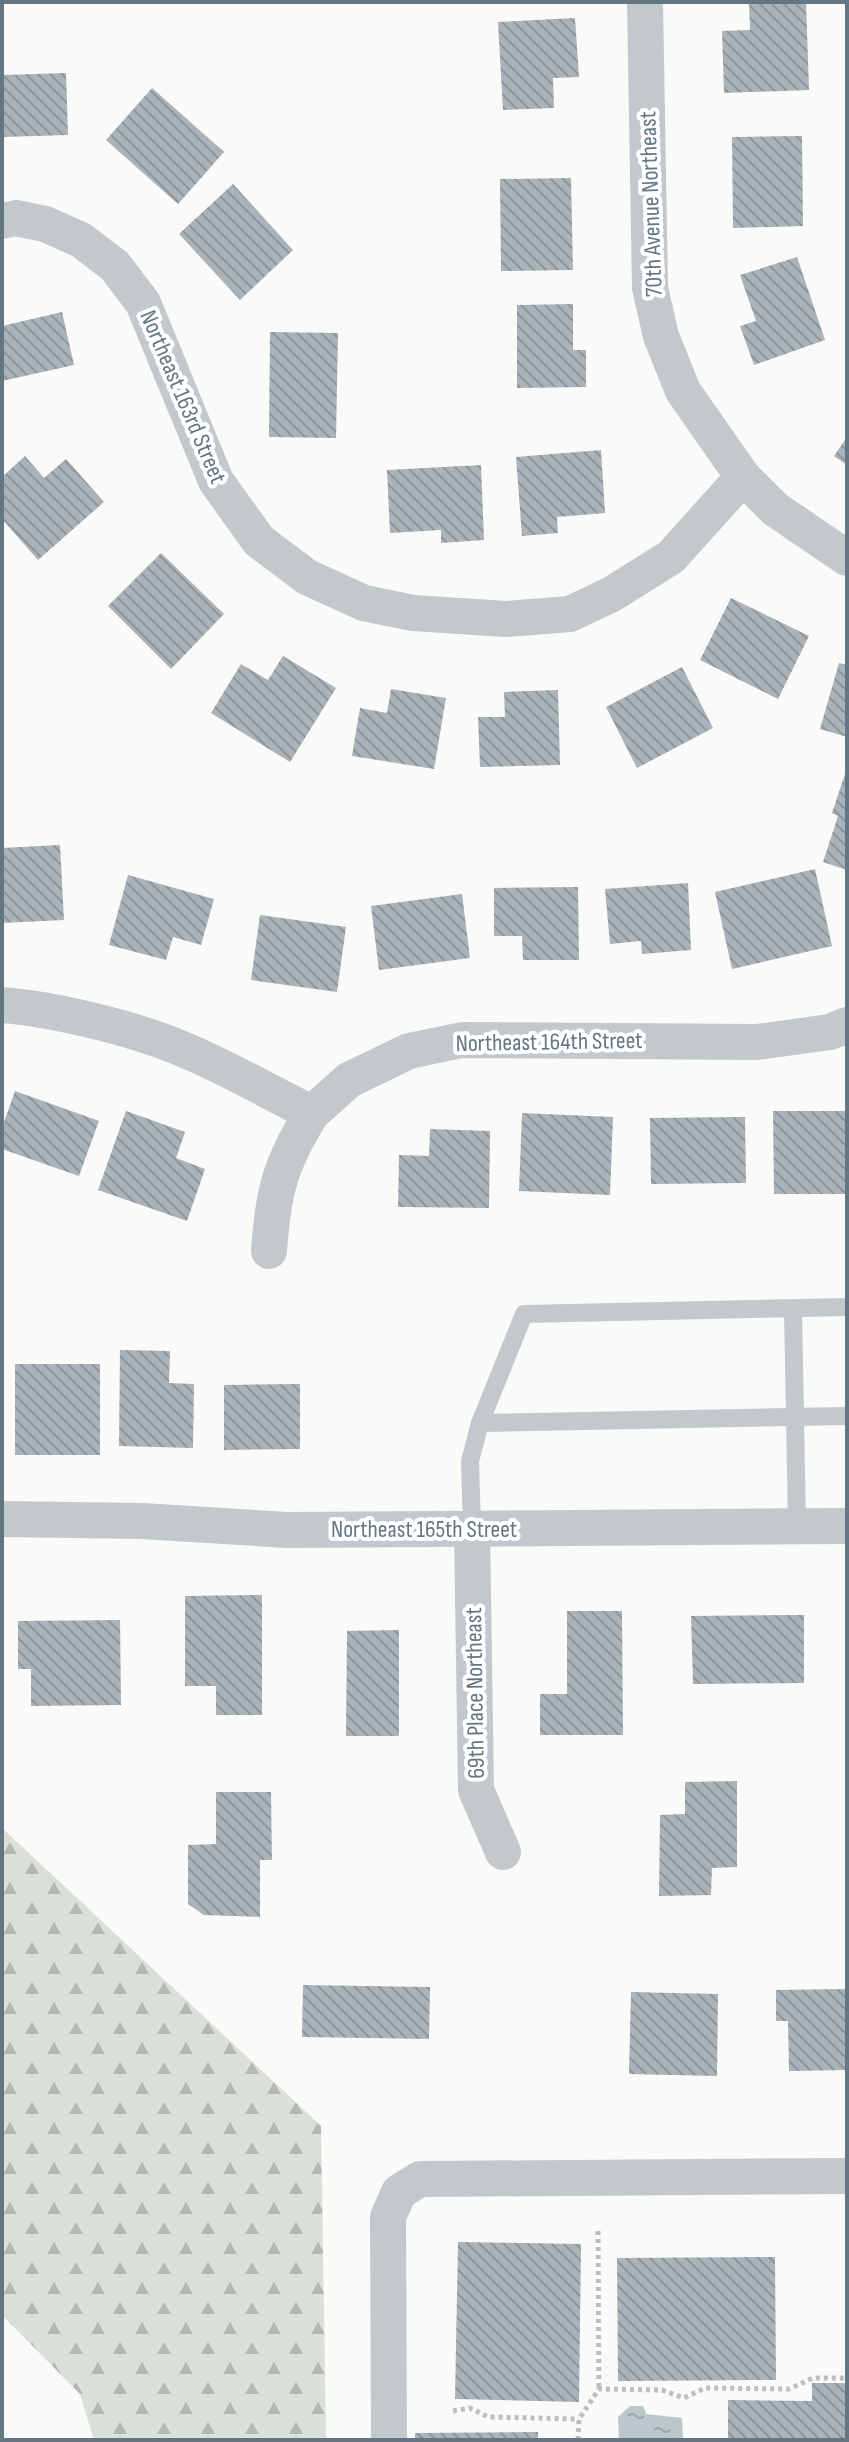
<svg xmlns="http://www.w3.org/2000/svg" width="849" height="2442" viewBox="0 0 849 2442" font-family="'Sofia Sans Condensed',sans-serif">
  <style>
    .forest { fill: url(#forest-firs) }
    .water { fill: url(#water-ripples) }
    .building { fill: url(#building-back-hatch) }
    .lines { fill: none; stroke-linecap: round; stroke-linejoin: round }
    .path { stroke: #bbbfc2; stroke-width: 5; stroke-dasharray: 4 4; stroke-linecap: butt }
    .lane { stroke: #c3c8cc; stroke-width: 18 }
    .street { stroke: #c3c8cc; stroke-width: 36 }
    .labels { text-anchor: middle; dominant-baseline: central; stroke-width: 8; stroke-linejoin: round; paint-order: stroke }
    .street-label { font-size: 24px; fill: #657683; stroke: #fff }
  </style>
  <defs>
    <pattern id="forest-firs" width="22" height="20" patternUnits="userSpaceOnUse" patternTransform="scale(2)"><rect width="22" height="20" fill="#dadfd7"/><path d="M5 1l3.5 6h-7zM16 11l3.5 6h-7z" fill="#b4b9b4"/></pattern>
    <pattern id="water-ripples" width="26" height="14" patternUnits="userSpaceOnUse" patternTransform="scale(2)"><rect width="26" height="14" fill="#bbc7cb"/><path d="M2 4q2-2 4 0t4 0M15 11q2-2 4 0t4 0" fill="none" stroke="#9ca6aa"/></pattern>
    <pattern id="building-back-hatch" width="6" height="6" patternUnits="userSpaceOnUse" patternTransform="scale(2)"><rect width="6" height="6" fill="#aab3b9"/><path d="M-1 5l2 2M0 0l6 6M5-1l2 2" fill="none" stroke="#8e969c"/></pattern>
  </defs>
  <rect width="100%" height="100%" fill="#fafaf8"/>
  <polygon class="forest" points="2,1828 321,2126 326,2440 94,2440 80,2394 2,2315"/>
  <polygon class="water" points="630,2406 643,2406 646,2414 682,2418 683,2438 619,2440 618,2417"/>
  <g class="building">
    <polygon points="749,2 806,2 809,90 724,93 722,31 750,30"/>
    <polygon points="575,18 579,77 553,78 554,108 503,110 498,22"/>
    <polygon points="66,73 68,135 2,137 2,75"/>
    <polygon points="152,88 224,152 178,204 106,140"/>
    <polygon points="802,136 803,226 733,228 732,137"/>
    <polygon points="571,178 573,270 501,271 500,179"/>
    <polygon points="233,184 293,250 240,300 179,234"/>
    <polygon points="797,257 825,340 754,365 740,326 756,321 740,275"/>
    <polygon points="573,304 573,350 586,350 586,387 517,388 517,305"/>
    <polygon points="62,312 74,365 2,381 2,326"/>
    <polygon points="270,332 338,333 336,438 269,437"/>
    <polygon points="847,437 847,465 834,456"/>
    <polygon points="601,450 605,513 557,517 558,533 522,536 516,457"/>
    <polygon points="25,456 44,478 66,459 104,502 38,560 2,519 2,477"/>
    <polygon points="481,465 484,540 441,543 441,530 390,533 387,470"/>
    <polygon points="161,553 224,614 171,669 108,606"/>
    <polygon points="731,598 809,636 778,699 700,660"/>
    <polygon points="283,656 336,688 290,762 211,713 241,664 268,680"/>
    <polygon points="839,663 847,665 847,737 820,729"/>
    <polygon points="682,667 713,728 637,768 606,707"/>
    <polygon points="391,689 446,698 434,769 352,756 360,708 387,713"/>
    <polygon points="558,690 560,765 480,767 478,717 505,717 504,692"/>
    <polygon points="847,768 847,870 823,862 838,816 832,813"/>
    <polygon points="60,845 64,920 2,923 2,848"/>
    <polygon points="815,869 832,946 732,969 715,892"/>
    <polygon points="128,875 214,899 201,945 173,937 166,960 109,945"/>
    <polygon points="688,883 691,950 642,954 641,941 610,944 605,889"/>
    <polygon points="578,887 579,960 523,960 522,936 494,936 494,888"/>
    <polygon points="462,894 470,958 379,970 371,906"/>
    <polygon points="260,915 346,927 337,992 251,980"/>
    <polygon points="15,1091 99,1121 79,1176 2,1149 2,1128"/>
    <polygon points="126,1111 185,1132 176,1158 205,1169 187,1221 98,1190"/>
    <polygon points="773,1111 847,1111 847,1194 774,1194"/>
    <polygon points="522,1113 613,1117 610,1195 519,1191"/>
    <polygon points="745,1117 746,1183 651,1184 650,1118"/>
    <polygon points="430,1129 490,1131 489,1208 398,1207 399,1155 429,1156"/>
    <polygon points="120,1350 170,1351 169,1383 194,1384 193,1448 119,1446"/>
    <rect x="15" y="1364" width="85" height="91"/>
    <polygon points="300,1384 300,1449 224,1450 224,1385"/>
    <polygon points="262,1595 262,1715 216,1715 216,1686 185,1686 185,1596"/>
    <polygon points="567,1611 622,1611 623,1735 540,1735 540,1694 567,1694"/>
    <polygon points="804,1615 804,1683 693,1684 691,1616"/>
    <polygon points="120,1620 121,1705 31,1706 31,1669 18,1669 18,1621"/>
    <polygon points="399,1630 399,1736 346,1736 347,1631"/>
    <polygon points="737,1781 737,1867 712,1868 711,1895 659,1896 660,1815 685,1814 685,1782"/>
    <polygon points="216,1792 271,1792 272,1860 260,1860 260,1917 204,1915 188,1904 188,1845 216,1844"/>
    <polygon points="303,1985 430,1987 429,2039 302,2037"/>
    <polygon points="847,1989 847,2070 789,2071 788,2021 776,2021 776,1990"/>
    <polygon points="631,1992 718,1994 717,2076 629,2074"/>
    <polygon points="458,2242 581,2244 579,2402 455,2399"/>
    <polygon points="775,2257 776,2380 618,2381 617,2258"/>
    <polygon points="812,2383 847,2383 847,2440 728,2440 728,2400 812,2401"/>
    <polygon points="538,2432 538,2440 415,2440 415,2433"/>
  </g>
  <g class="lines">
    <g class="path">
      <polyline points="598,2231 599,2389"/>
      <polyline points="453,2411 470,2408 488,2417 579,2419"/>
      <polyline points="578,2440 579,2419 599,2389 662,2390 684,2398 705,2388 789,2389 813,2378 847,2378"/>
    </g>
    <g class="lane">
      <polyline points="793,1309 797,1526"/>
      <polyline points="480,1423 524,1314 847,1307"/>
      <polyline points="472,1529 470,1461 480,1423 847,1416"/>
    </g>
    <g class="street">
      <polyline points="645,2 650,288 661,336 683,391 743,477"/>
      <polyline points="2,221 16,218 45,224 81,240 115,266 143,303 216,481 259,541 307,577 364,603 413,613 506,619 570,614 612,594 671,557 743,477 775,509 847,558"/>
      <path d="M2,1005C54,1009 132,1028 180,1048C225,1066 268,1092 312,1113L349,1080L409,1051L462,1040L757,1042L830,1032L847,1025"/>
      <path d="M269,1251C273,1192 280,1164 312,1113"/>
      <polyline points="2,1519 142,1521 287,1530 847,1526"/>
      <polyline points="472,1529 476,1790 503,1852"/>
      <polyline points="389,2440 388,2217 399,2192 420,2179 847,2176"/>
    </g>
  </g>
  <g class="labels">
    <g class="street-label">
      <text transform="translate(651 204) rotate(-92)">70th Avenue Northeast</text>
      <text transform="translate(183 397) rotate(67)">Northeast 163rd Street</text>
      <text transform="translate(549 1042) rotate(-1)">Northeast 164th Street</text>
      <text x="424" y="1529">Northeast 165th Street</text>
      <text transform="translate(475 1693) rotate(-91)">69th Place Northeast</text>
    </g>
  </g>
  <rect width="849" height="2442" fill="none" stroke="#657683" stroke-width="8"/>
</svg>
